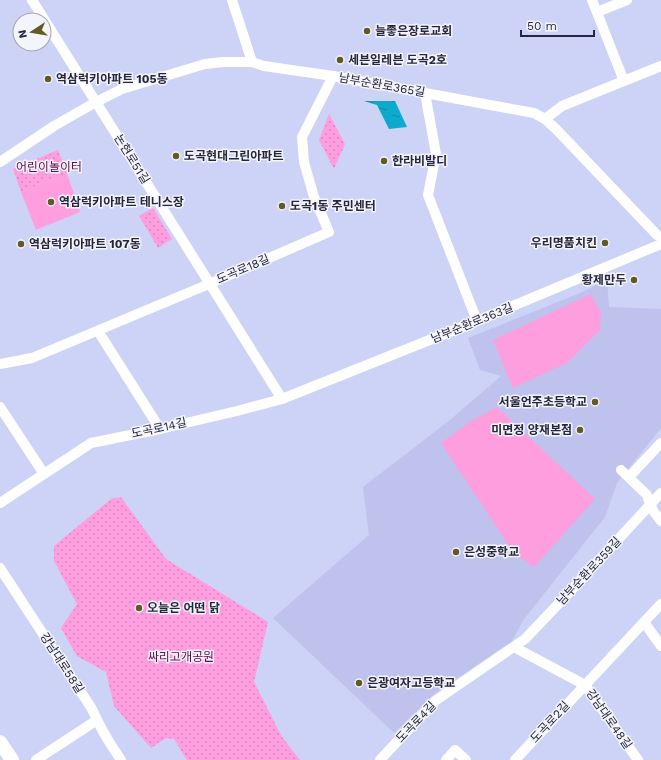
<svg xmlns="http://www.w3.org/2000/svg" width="661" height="760" viewBox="0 0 661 760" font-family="'Work Sans','Noto Sans KR',sans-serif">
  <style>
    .built { fill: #bec2ec }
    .grass { fill: url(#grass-dots) }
    .pitch { fill: #ff9edf }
    .water { fill: url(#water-ripples) }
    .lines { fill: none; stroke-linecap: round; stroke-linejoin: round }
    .street { stroke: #fff; stroke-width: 10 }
    .secondary { stroke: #fff; stroke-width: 14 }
    .poi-dot { fill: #625926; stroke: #f4f5fb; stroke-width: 1.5 }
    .labels { text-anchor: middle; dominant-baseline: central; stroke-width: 3; stroke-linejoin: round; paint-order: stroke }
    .poi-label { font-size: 12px; font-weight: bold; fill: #24263e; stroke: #f4f5fb; text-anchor: start }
    .street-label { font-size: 12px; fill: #24263e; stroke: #f4f5fb }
    .park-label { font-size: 12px; fill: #660551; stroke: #f4f5fb }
  </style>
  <defs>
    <pattern id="grass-dots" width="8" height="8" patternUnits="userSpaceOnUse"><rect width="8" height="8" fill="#ff9edf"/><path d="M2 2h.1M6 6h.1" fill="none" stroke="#da88c0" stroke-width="1.8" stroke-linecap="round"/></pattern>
    <pattern id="water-ripples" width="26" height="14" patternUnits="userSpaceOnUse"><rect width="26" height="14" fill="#0eaacd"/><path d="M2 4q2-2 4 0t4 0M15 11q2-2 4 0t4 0" fill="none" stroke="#0d8aa8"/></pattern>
  </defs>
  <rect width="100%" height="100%" fill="#cdd2f7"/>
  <polygon class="built" points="607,280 609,307 661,309 661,428 617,483 605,517 524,619 512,641 434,694 394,733 273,618 369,535 363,487 450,420 501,376 480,370 468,338 580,293"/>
  <g class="grass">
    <polygon points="329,114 345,144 334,169 319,140"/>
    <polygon points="58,150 67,173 21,192 13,169"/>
    <polygon points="153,208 172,239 158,248 139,216"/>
    <polygon points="121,497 166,559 268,622 254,682 282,737 300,760 187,760 174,739 166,738 151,748 114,706 106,672 77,656 61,628 77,604 54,561 54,546 111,499"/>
  </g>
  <g class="pitch">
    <polygon points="67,173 80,212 36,230 21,192"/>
    <polygon points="591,294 601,313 600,330 567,363 513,388 493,340"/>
    <polygon points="497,407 595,499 534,567 514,553 441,443 470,422"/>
  </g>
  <polygon class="water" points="364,101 395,101 407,127 389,129 377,105"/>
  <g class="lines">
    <g class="street">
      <polyline points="32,0 282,399"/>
      <polyline points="232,0 252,62"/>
      <polyline points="592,0 624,81"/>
      <polyline points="597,12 627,0"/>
      <polyline points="425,93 436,154 428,195 477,321"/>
      <polyline points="545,119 562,106 661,66"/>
      <polyline points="0,162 54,126 96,102 122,89 205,64 223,62 252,62 264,66 333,76 534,113 545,119 556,129 657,235 661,237"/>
      <polyline points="98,331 160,429"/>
      <polyline points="0,364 32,358 209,284 329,232 314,197 304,162 302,137 333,76"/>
      <polyline points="0,407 44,474"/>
      <polyline points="621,470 647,495 650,504 654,512 661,521"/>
      <polyline points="629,477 661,443"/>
      <polyline points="0,503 91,443 160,429 237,411 282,399 477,321 661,244"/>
      <path d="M0,568L92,709C100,728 110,744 121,760"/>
      <polyline points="644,622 661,646"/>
      <polyline points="514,647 585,685 638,760"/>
      <polyline points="36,760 97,720"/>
      <polyline points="380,760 435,701 525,639 563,599 661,493"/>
      <polyline points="446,760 455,750 466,760"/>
      <polyline points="515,760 661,604"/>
    </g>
    <polyline class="secondary" points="0,742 12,760"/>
  </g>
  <g class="poi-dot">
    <circle cx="367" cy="31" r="4"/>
    <circle cx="340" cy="60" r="4"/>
    <circle cx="48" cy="79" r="4"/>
    <circle cx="176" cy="156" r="4"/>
    <circle cx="384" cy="161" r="4"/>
    <circle cx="51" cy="202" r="4"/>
    <circle cx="282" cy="206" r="4"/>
    <circle cx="605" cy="243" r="4"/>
    <circle cx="21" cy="244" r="4"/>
    <circle cx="634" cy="280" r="4"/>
    <circle cx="595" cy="402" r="4"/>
    <circle cx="580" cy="430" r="4"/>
    <circle cx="456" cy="552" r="4"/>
    <circle cx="139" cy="608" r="4"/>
    <circle cx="359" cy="683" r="4"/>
  </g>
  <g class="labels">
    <g class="poi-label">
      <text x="375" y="31">늘좋은장로교회</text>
      <text x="348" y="60">세븐일레븐 도곡2호</text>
      <text x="56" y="79">역삼럭키아파트 105동</text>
      <text x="184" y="156">도곡현대그린아파트</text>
      <text x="392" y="161">한라비발디</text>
      <text x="59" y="202">역삼럭키아파트 테니스장</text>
      <text x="290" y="206">도곡1동 주민센터</text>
      <text x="597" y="243" text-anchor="end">우리명품치킨</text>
      <text x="29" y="244">역삼럭키아파트 107동</text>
      <text x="626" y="280" text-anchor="end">황제만두</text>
      <text x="587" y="402" text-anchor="end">서울언주초등학교</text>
      <text x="572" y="430" text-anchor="end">미면정 양재본점</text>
      <text x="464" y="552">은성중학교</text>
      <text x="147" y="608">오늘은 어떤 닭</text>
      <text x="367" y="683">은광여자고등학교</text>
    </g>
    <g class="street-label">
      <text transform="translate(382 85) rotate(10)">남부순환로365길</text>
      <text transform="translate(132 159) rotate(58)">논현로51길</text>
      <text transform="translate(243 269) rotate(-23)">도곡로18길</text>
      <text transform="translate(472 323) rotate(-22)">남부순환로363길</text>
      <text transform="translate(159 428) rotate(-12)">도곡로14길</text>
      <text transform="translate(589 571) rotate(-47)">남부순환로359길</text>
      <text transform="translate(62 663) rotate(57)">강남대로58길</text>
      <text transform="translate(609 719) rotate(55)">강남대로48길</text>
      <text transform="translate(416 722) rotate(-46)">도곡로4길</text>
      <text transform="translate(550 722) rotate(-47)">도곡로2길</text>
    </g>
    <g class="park-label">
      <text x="49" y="167">어린이놀이터</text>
      <text x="181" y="657">싸리고개공원</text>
    </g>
  </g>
  <g transform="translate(32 32) rotate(258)"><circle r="19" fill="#f4f5fb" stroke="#a1a2af"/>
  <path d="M0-3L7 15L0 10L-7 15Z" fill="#625926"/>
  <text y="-6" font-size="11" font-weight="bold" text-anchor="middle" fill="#24263e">N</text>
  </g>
  <path d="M521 30v6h73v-6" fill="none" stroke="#24263e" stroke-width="2"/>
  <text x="527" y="30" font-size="12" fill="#24263e" stroke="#f4f5fb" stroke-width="3" paint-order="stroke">50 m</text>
</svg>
